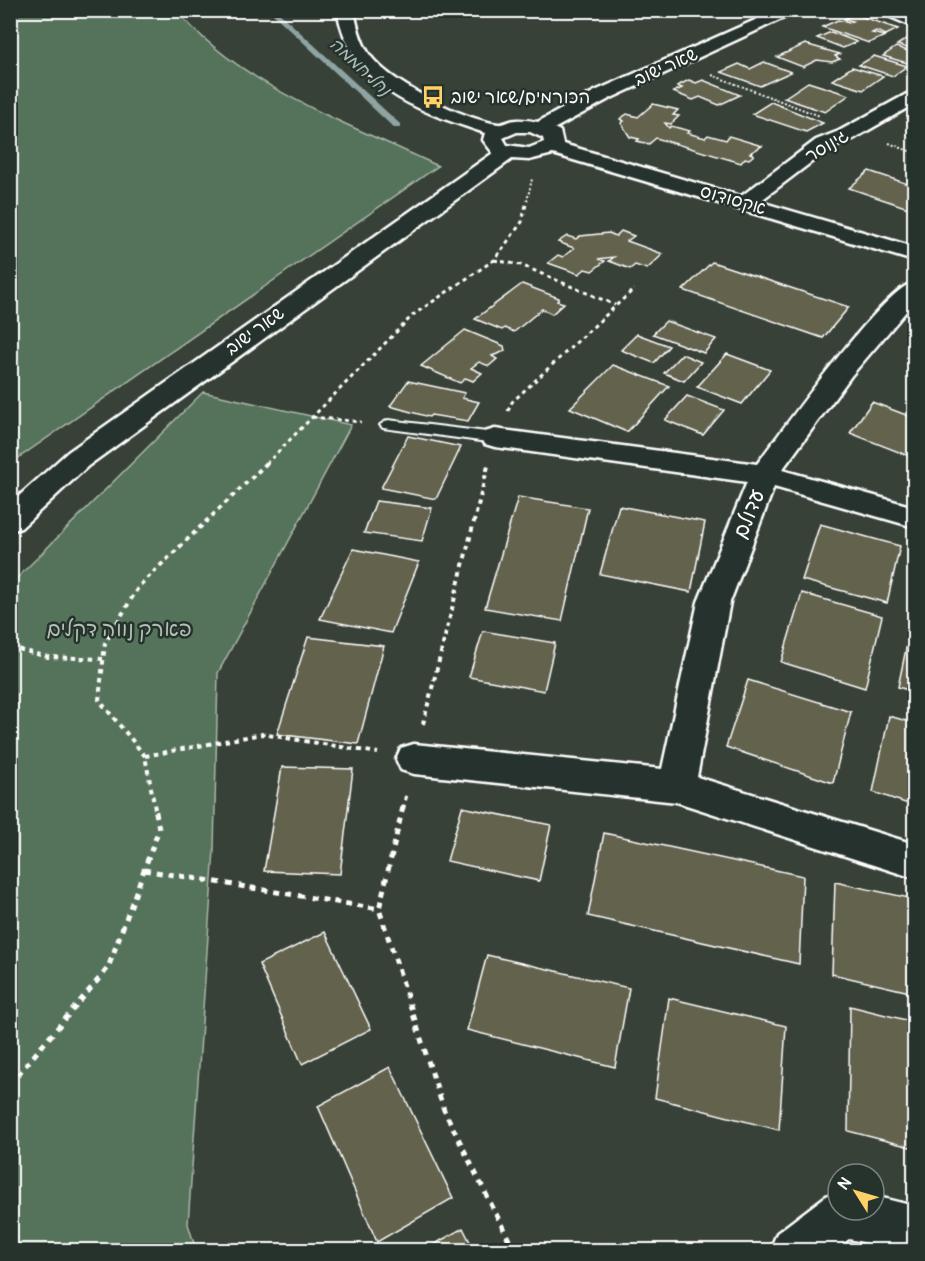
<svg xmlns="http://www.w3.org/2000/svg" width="925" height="1261" viewBox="0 0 925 1261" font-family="Pangolin,'Playpen Sans Hebrew',sans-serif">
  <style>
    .green { fill: #54725a; stroke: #aab8ac; stroke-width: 1.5 }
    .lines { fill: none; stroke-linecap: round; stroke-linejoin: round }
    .stream { fill: #8ea4a3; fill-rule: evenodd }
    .building { fill: #63624d; stroke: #fff; stroke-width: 1.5 }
    .service-casing { stroke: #fff; stroke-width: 4 }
    .minor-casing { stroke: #fff; stroke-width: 5 }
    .tertiary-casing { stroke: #fff; stroke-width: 5 }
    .path-far3 { stroke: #fff; stroke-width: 2; stroke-dasharray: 2 2; stroke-linecap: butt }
    .path-far2 { stroke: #fff; stroke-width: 3; stroke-dasharray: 4 4; stroke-linecap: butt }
    .path-far1 { stroke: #fff; stroke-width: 4; stroke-dasharray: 4.5 4.5; stroke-linecap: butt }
    .path { stroke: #fff; stroke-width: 5; stroke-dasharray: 6 6; stroke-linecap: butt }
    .service { fill: #26332d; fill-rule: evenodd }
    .minor { fill: #26332d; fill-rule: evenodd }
    .tertiary { fill: #26332d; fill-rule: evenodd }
    .labels { text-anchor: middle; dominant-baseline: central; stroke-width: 5; stroke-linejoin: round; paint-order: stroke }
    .far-water-label { font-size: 18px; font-style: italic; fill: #aabbba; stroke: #26332d }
    .far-street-label { font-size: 18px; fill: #fff; stroke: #26332d }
    .far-poi-label { font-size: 18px; fill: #fff; stroke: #26332d; text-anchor: start }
    .street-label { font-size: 21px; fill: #fff; stroke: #26332d }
    .park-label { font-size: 21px; fill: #b2c0b5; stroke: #26332d }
  </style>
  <rect width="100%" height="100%" fill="#384137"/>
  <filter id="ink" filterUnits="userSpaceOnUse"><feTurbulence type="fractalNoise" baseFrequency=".0167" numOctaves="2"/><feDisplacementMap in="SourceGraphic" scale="12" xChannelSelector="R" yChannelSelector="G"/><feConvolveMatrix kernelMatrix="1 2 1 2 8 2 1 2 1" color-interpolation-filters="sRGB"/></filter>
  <g filter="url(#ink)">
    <g class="green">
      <path d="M11,10L177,11C243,88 348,123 438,166L11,463Z"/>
      <polygon points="203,392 351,425 218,673 214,850 188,1224 196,1250 11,1250 11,584"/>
    </g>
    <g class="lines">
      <polygon class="stream" points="269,10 276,10 400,124 400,128 394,128"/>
    </g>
    <g class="building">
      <polygon points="854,14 898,29 886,35 876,31 872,33 885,36 869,43 822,27 838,20 849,23 853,21 844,19"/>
      <polygon points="831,32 857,42 843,48 817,38"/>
      <polygon points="911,36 914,37 914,50 897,45"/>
      <polygon points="805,44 840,54 835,56 840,59 832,62 817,60 803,67 777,57"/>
      <polygon points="896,47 914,53 914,65 883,56"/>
      <polygon points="874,56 907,66 893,76 859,65"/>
      <polygon points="764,62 791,72 760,86 721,72 739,64 750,69"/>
      <polygon points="852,67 883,76 863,90 832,80"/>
      <polygon points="689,80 696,83 703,80 740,95 719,105 700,97 693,100 673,92 682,88 677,86"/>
      <polygon points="808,82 849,95 825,112 784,98"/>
      <polygon points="771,102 823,123 806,132 752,114"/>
      <polygon points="653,104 678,110 673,115 679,116 671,124 665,123 669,128 671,126 690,131 687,133 705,138 708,135 726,140 729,136 762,146 750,153 754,155 749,159 745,158 741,163 656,138 649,144 637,141 639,139 630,137 621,123 624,121 620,119 627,114 638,117"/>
      <polygon points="869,171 914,186 914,210 849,188"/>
      <polygon points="621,231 634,236 627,241 663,254 647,269 635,265 630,269 609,261 614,257 598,259 605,261 592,271 585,269 579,274 548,263 558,255 563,257 574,248 558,242 567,236 576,239 580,236 609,233 616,236"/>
      <polygon points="712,262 849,307 823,338 683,290"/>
      <polygon points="522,284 559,298 557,301 564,303 552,314 542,309 514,332 505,328 502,330 475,319"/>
      <polygon points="666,321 716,339 704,353 653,334"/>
      <polygon points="465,330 504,346 505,351 492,356 497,359 489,366 479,362 471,368 482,373 473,381 466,378 460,383 421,366"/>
      <polygon points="637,334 669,346 654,363 621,350"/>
      <polygon points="682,354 701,362 684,381 664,373"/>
      <polygon points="727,354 770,370 742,404 697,387"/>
      <polygon points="613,365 669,386 627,432 570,408"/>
      <polygon points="408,381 465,393 462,398 479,402 468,421 431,415 429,417 390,406"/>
      <polygon points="687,396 724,410 703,435 665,420"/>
      <polygon points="872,402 914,418 914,458 850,433"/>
      <polygon points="408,436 461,447 436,499 381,488"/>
      <polygon points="518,497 588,508 562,621 485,608"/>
      <polygon points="376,501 432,508 422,541 364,533"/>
      <polygon points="619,506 705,522 691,592 600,574"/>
      <polygon points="820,524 900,546 887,603 802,580"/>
      <polygon points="353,549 419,562 391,633 320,619"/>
      <polygon points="802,593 882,616 865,688 781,662"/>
      <polygon points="912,620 914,620 914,692 898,687"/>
      <polygon points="483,631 555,643 544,691 469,677"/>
      <polygon points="308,637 384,646 358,744 277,734"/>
      <polygon points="748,680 851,712 833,783 726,747"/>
      <polygon points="889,716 914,723 914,806 873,792"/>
      <polygon points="282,767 353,769 340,874 264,871"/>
      <polygon points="462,807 551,825 539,881 447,861"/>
      <polygon points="604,833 803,876 799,964 588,916"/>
      <polygon points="835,882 914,899 914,993 832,974"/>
      <polygon points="325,932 371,1029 302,1064 259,964"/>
      <polygon points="487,955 629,988 615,1067 467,1030"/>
      <polygon points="669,998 786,1026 779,1130 655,1098"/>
      <polygon points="850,1006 914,1022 914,1148 848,1131"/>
      <polygon points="390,1067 453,1198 377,1242 318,1106"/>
      <polygon points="463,1228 474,1250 424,1250"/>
    </g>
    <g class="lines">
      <g class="service-casing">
        <polygon id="service" points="388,420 495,433 503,438 495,443 383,428 380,425"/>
      </g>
      <g class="minor-casing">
        <g id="minor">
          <polygon points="778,10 801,10 609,99 548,132 534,132 531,128 534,124 595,91"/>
          <polygon points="874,10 899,10 914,16 914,27"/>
          <polygon points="914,90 914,104 853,139 830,148 751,208 735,208 732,203 816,140 839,131"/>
          <path d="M914,282V302L851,376L782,470L914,507V527L774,487L730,602L697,777L914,844V878L677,802L414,774L401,770L396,759L401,748L414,744L662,769L698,602L747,482L495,447L485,444L481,438L485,432L495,429L757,464C782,431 882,290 914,282Z"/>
          <polygon points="838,1191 838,1210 874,1210 874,1196 914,1206 914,1250 898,1250 849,1239 833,1250 770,1250 777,1233 826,1196"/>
        </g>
      </g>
      <g class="tertiary-casing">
        <path id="tertiary" d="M337,10H354C357,26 360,40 369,54C389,83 463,119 498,124C503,125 510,120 516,120C533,119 545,124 560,131L563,144L914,247V261L553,154L529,160L512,159L88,466L21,528L10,531V504L68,452L493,153L483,140L485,133C417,110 352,90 337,10ZM517,132H530L543,138L544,142L529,148L507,145L503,138Z"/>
      </g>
      <g class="path-far3">
        <polyline points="712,75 820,116"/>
        <polyline points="889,143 914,153"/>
        <polyline points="527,201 532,179"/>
      </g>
      <g class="path-far2">
        <polyline points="494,260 521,265 615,305"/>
        <polyline points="508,411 512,402 634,289"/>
        <polyline points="312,417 361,422"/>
        <polyline points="266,464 413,315 494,260 522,222 527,200"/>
      </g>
      <g class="path-far1">
        <polyline points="10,647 48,657 103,659"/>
        <polyline points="423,724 488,466"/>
        <polyline points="145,756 262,734 378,753"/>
        <polyline points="155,809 145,756 99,700 105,643 139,586 268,462"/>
        <polyline points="403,809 407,792"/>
      </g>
      <g class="path">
        <polyline points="403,807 379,909 444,1110 514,1250"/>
        <polyline points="144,870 379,909"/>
        <polyline points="10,1084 108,968 159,829 155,807"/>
      </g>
      <use href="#service" class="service"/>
      <use href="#minor" class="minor"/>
      <use href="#tertiary" class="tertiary"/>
    </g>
  </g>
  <defs>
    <g id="bus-bare" transform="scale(1.8)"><path d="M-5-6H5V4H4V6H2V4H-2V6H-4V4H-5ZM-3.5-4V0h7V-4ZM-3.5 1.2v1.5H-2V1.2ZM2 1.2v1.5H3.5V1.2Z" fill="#ffd166" stroke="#26332d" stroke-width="2.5" paint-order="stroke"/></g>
  </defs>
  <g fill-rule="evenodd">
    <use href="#bus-bare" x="433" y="97"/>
  </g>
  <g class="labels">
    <g class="far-water-label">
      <text transform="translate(360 67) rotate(43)">נחל חממה</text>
    </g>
    <g class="far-street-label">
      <text transform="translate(666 67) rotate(-24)">שאר ישוב</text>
      <text transform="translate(827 146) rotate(-31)">גינוסר</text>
      <text transform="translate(733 200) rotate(16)">אקסודוס</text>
      <text transform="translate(255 331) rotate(-36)">שאר ישוב</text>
    </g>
    <g class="far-poi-label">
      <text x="451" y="97">הכורמים/שאר ישוב</text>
    </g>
    <g class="street-label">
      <text transform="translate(749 514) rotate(-68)">עדולם</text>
    </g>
    <g class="park-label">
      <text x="119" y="629">פארק נווה דקלים</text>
    </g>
  </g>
  <rect width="925" height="1261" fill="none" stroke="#26332d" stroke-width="36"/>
  <rect x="18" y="18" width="889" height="1225" fill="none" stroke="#fff" stroke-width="2" filter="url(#ink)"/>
  <g transform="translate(856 1192) rotate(307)"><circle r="28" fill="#26332d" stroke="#7d8581" stroke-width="1.5"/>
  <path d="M0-4.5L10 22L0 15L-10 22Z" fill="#ffd166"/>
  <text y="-9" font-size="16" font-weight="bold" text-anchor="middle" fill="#ffffff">N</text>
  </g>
</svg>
